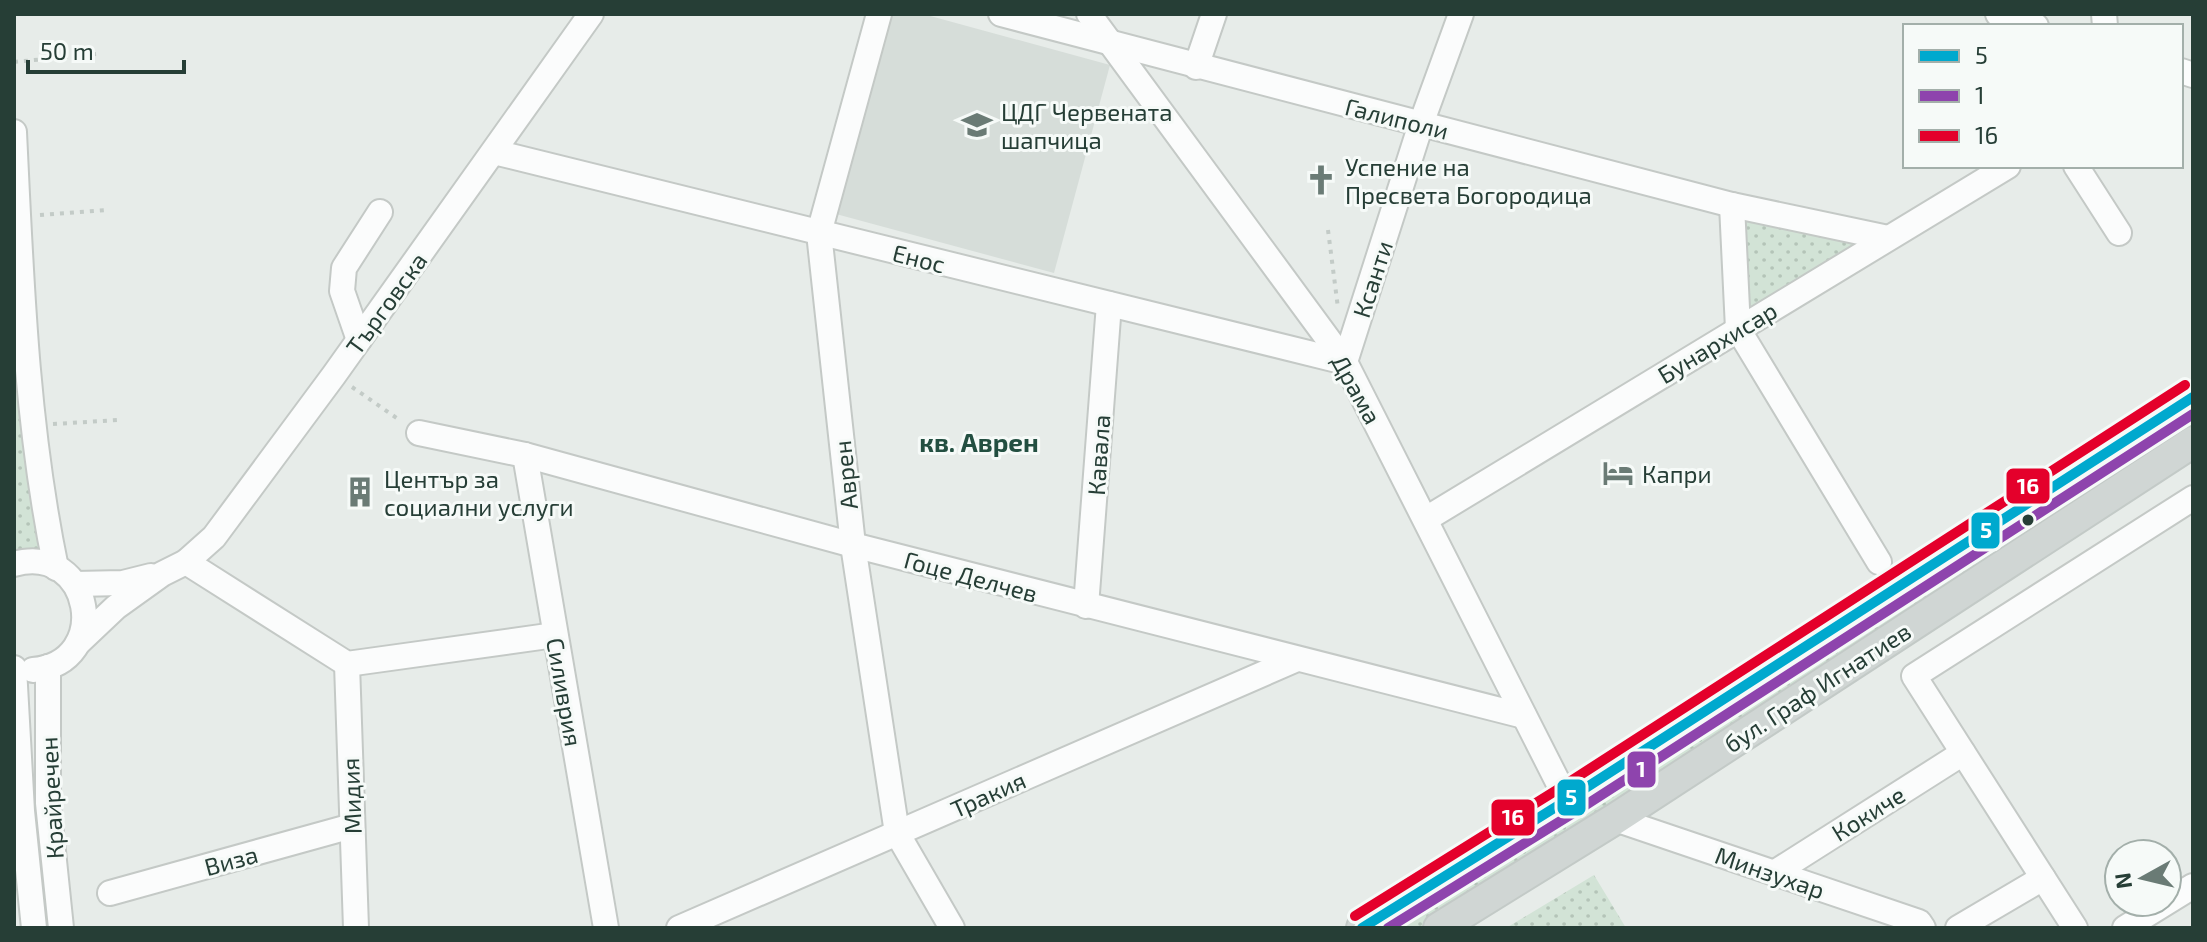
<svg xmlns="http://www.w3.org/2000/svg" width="2207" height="942" viewBox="0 0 2207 942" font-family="'Exo 2',sans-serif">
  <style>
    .built { fill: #d6ddd9 }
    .grass { fill: url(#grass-dots) }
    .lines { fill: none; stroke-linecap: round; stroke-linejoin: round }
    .minor-casing { stroke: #c4c9c6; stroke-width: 28 }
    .major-casing { stroke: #c3cac7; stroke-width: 34 }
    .path { stroke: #c3cbc7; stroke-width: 4; stroke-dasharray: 4 6; stroke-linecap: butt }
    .minor { stroke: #fbfcfc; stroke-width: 24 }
    .major { stroke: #d0d6d4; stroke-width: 30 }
    .bus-1-casing { stroke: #f6faf8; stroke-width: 16 }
    .bus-2-casing { stroke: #f6faf8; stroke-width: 16 }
    .bus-3-casing { stroke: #f6faf8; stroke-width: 16 }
    .bus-1 { stroke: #00a9ce; stroke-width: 10 }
    .bus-2 { stroke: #8e44ad; stroke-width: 10 }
    .bus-3 { stroke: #e4002b; stroke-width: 10 }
    .bus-dot { fill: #263e36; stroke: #f6faf8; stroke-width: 3 }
    .labels { text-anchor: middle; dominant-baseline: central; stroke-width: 6; stroke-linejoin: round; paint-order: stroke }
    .poi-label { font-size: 24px; fill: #263e36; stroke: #f6faf8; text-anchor: start }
    .street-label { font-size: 24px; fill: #263e36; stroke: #f6faf8 }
    .neighbourhood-label { font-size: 26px; font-weight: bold; fill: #234f41; stroke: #f6faf8 }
    .line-badge { stroke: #f6faf8; stroke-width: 3 }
    .badge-label { font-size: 22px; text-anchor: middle; font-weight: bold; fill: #fff }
  </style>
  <defs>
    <pattern id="grass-dots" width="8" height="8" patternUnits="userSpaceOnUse" patternTransform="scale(2)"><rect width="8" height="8" fill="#d2e3d6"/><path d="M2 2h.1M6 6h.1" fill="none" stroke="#b4c4b8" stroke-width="1.8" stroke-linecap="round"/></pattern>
  </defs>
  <rect width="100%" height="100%" fill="#e7ece9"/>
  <polygon class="built" points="890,14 923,14 1110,65 1054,273 836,214"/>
  <g class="grass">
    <polygon points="14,132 56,568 14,564"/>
    <polygon points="1732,205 1888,238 1738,329"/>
    <polygon points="2193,397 2193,442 1439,928 1362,928"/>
    <polygon points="1594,875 1626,928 1506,928"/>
  </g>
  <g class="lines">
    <g class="minor-casing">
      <g id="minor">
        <polyline points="879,14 819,233 853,545 897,833 952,928"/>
        <polyline points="1001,14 1732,205 1888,238"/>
        <polyline points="1089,14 1345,362 1567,800"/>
        <polyline points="1998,14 2036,26"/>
        <polyline points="2104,14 2105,26"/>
        <polyline points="1196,67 1214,14"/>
        <polyline points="2181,71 2193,75"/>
        <path d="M14,132C21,277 26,425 56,568"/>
        <polyline points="494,152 1345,362 1421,124 1461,14"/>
        <polyline points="2076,166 2119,233"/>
        <polyline points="1732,205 1738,329 1879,562"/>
        <polyline points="359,340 342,291 344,268 380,212"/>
        <polyline points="419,433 525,455 853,545 1524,716"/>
        <polyline points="525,455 606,928"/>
        <polyline points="1426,519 2008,166"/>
        <polyline points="186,562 347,664 555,635"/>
        <path d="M14,564C92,542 114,663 33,670"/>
        <polyline points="75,584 123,583 151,576"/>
        <polyline points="1086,606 1109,304"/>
        <polyline points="79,642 116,607 162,574 186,562 214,537 334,375 591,14"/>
        <polyline points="347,664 356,928"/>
        <polyline points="48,667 48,803 61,928"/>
        <polyline points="14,668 22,811 34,928"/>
        <polyline points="1615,819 1919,922 1923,928"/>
        <polyline points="1774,873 1963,753"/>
        <polyline points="110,893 352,826"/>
        <polyline points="679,928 1297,659"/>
        <polyline points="1958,928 2043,878"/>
        <polyline points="2075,928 1914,676 2193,498"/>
        <polyline points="2125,928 2193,886"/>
      </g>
    </g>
    <g class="major-casing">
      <g id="major">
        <polyline points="1362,928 1567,800 2193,397"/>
        <polyline points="1439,928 1615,819 2193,442"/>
      </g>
    </g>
    <g class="path">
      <polyline points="14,62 96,54"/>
      <polyline points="40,215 106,210"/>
      <polyline points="1328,230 1338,308"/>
      <polyline points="352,387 401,421"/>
      <polyline points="53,424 118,420"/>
    </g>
    <use href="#minor" class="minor"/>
    <use href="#major" class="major"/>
    <g class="bus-1-casing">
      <polyline id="bus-1" points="1362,928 1567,800 2193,397"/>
    </g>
    <g class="bus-2-casing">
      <polyline id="bus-2" points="1388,928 1575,812 2193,414"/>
    </g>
    <g class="bus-3-casing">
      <polyline id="bus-3" points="1355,916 1560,788 2185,385"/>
    </g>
    <use href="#bus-1" class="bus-1"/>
    <use href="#bus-2" class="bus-2"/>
    <use href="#bus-3" class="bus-3"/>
  </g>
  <defs>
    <g id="school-bare" transform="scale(2.4)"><path d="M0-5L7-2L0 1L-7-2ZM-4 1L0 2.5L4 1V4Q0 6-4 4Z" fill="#6a7b75" stroke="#f6faf8" stroke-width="2.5" paint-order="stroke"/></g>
    <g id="church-bare" transform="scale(2.4)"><path d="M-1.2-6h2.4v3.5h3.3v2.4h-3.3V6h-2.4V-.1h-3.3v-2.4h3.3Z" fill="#6a7b75" stroke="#f6faf8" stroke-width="2.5" paint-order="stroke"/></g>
    <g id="hotel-bare" transform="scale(2.4)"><path d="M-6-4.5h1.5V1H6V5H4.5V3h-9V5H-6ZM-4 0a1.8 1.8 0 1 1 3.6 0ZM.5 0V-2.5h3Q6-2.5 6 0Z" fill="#6a7b75" stroke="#f6faf8" stroke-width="2.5" paint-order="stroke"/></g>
    <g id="building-bare" transform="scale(2.4)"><path d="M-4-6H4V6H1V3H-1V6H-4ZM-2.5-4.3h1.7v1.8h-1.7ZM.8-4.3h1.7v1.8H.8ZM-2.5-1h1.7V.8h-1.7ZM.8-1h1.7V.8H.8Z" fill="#6a7b75" stroke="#f6faf8" stroke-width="2.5" paint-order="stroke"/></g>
  </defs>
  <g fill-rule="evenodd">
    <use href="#school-bare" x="977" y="125"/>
    <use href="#church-bare" x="1321" y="180"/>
    <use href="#hotel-bare" x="1618" y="473"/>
    <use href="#building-bare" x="360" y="492"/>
  </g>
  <circle class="bus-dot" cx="2028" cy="520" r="7"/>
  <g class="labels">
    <g class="poi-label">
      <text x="1001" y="111">ЦДГ Червената<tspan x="1001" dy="28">шапчица</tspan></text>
      <text x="1345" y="166">Успение на<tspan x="1345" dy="28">Пресвета Богородица</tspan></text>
      <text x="1642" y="473">Капри</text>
      <text x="384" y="478">Център за<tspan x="384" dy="28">социални услуги</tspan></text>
    </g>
    <g class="street-label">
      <text transform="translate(1397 118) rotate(14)">Галиполи</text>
      <text transform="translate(919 258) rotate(14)">Енос</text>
      <text transform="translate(1372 279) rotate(-72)">Ксанти</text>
      <text transform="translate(386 303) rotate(-54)">Търговска</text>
      <text transform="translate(1717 342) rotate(-31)">Бунархисар</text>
      <text transform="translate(1357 389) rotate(61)">Драма</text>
      <text transform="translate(1098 455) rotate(-86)">Кавала</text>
      <text transform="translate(845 475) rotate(-96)">Аврен</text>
      <text transform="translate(971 576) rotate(15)">Гоце Делчев</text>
      <text transform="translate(1817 687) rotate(-33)">бул. Граф Игнатиев</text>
      <text transform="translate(565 692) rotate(80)">Силиврия</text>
      <text transform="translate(988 794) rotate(-24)">Тракия</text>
      <text transform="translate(351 796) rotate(-92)">Мидия</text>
      <text transform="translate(51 798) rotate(-93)">Крайречен</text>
      <text transform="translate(1868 813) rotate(-32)">Кокиче</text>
      <text transform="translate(231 860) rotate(-15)">Виза</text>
      <text transform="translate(1770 872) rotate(19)">Минзухар</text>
    </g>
    <g class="neighbourhood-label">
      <text x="979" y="441">кв. Аврен</text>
    </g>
  </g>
  <g class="line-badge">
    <rect x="2005" y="467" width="46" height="38" rx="8" fill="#e4002b"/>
    <rect x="1970" y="511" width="31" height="39" rx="8" fill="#00a9ce"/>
    <rect x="1626" y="750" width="31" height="39" rx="8" fill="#8e44ad"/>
    <rect x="1556" y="778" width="31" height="39" rx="8" fill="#00a9ce"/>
    <rect x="1490" y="798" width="46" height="39" rx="8" fill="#e4002b"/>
  </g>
  <g class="badge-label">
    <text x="2028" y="494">16</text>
    <text x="1986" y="538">5</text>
    <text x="1641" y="777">1</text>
    <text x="1571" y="805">5</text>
    <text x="1513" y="825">16</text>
  </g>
  <rect width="2207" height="942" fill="none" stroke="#263e36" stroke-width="32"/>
  <rect x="1903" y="24" width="280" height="144" fill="#f6faf8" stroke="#a3afaa" stroke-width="2"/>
  <rect x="1919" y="50" width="40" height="12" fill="#00a9ce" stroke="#a3afaa" stroke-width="2"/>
  <text x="1975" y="64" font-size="24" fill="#263e36">5</text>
  <rect x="1919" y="90" width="40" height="12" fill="#8e44ad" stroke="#a3afaa" stroke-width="2"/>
  <text x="1975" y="104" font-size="24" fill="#263e36">1</text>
  <rect x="1919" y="130" width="40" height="12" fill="#e4002b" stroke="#a3afaa" stroke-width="2"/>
  <text x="1975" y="144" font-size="24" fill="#263e36">16</text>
  <g transform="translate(2143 878) rotate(262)"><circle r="38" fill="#f6faf8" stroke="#a3afaa" stroke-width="2"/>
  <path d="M0-6L14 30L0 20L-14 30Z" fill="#6a7b75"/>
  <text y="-12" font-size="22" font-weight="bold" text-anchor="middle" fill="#263e36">N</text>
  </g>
  <path d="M28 60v12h156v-12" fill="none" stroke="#263e36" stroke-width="4"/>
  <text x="40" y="60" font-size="24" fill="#263e36" stroke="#f6faf8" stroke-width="6" paint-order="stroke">50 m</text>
</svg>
